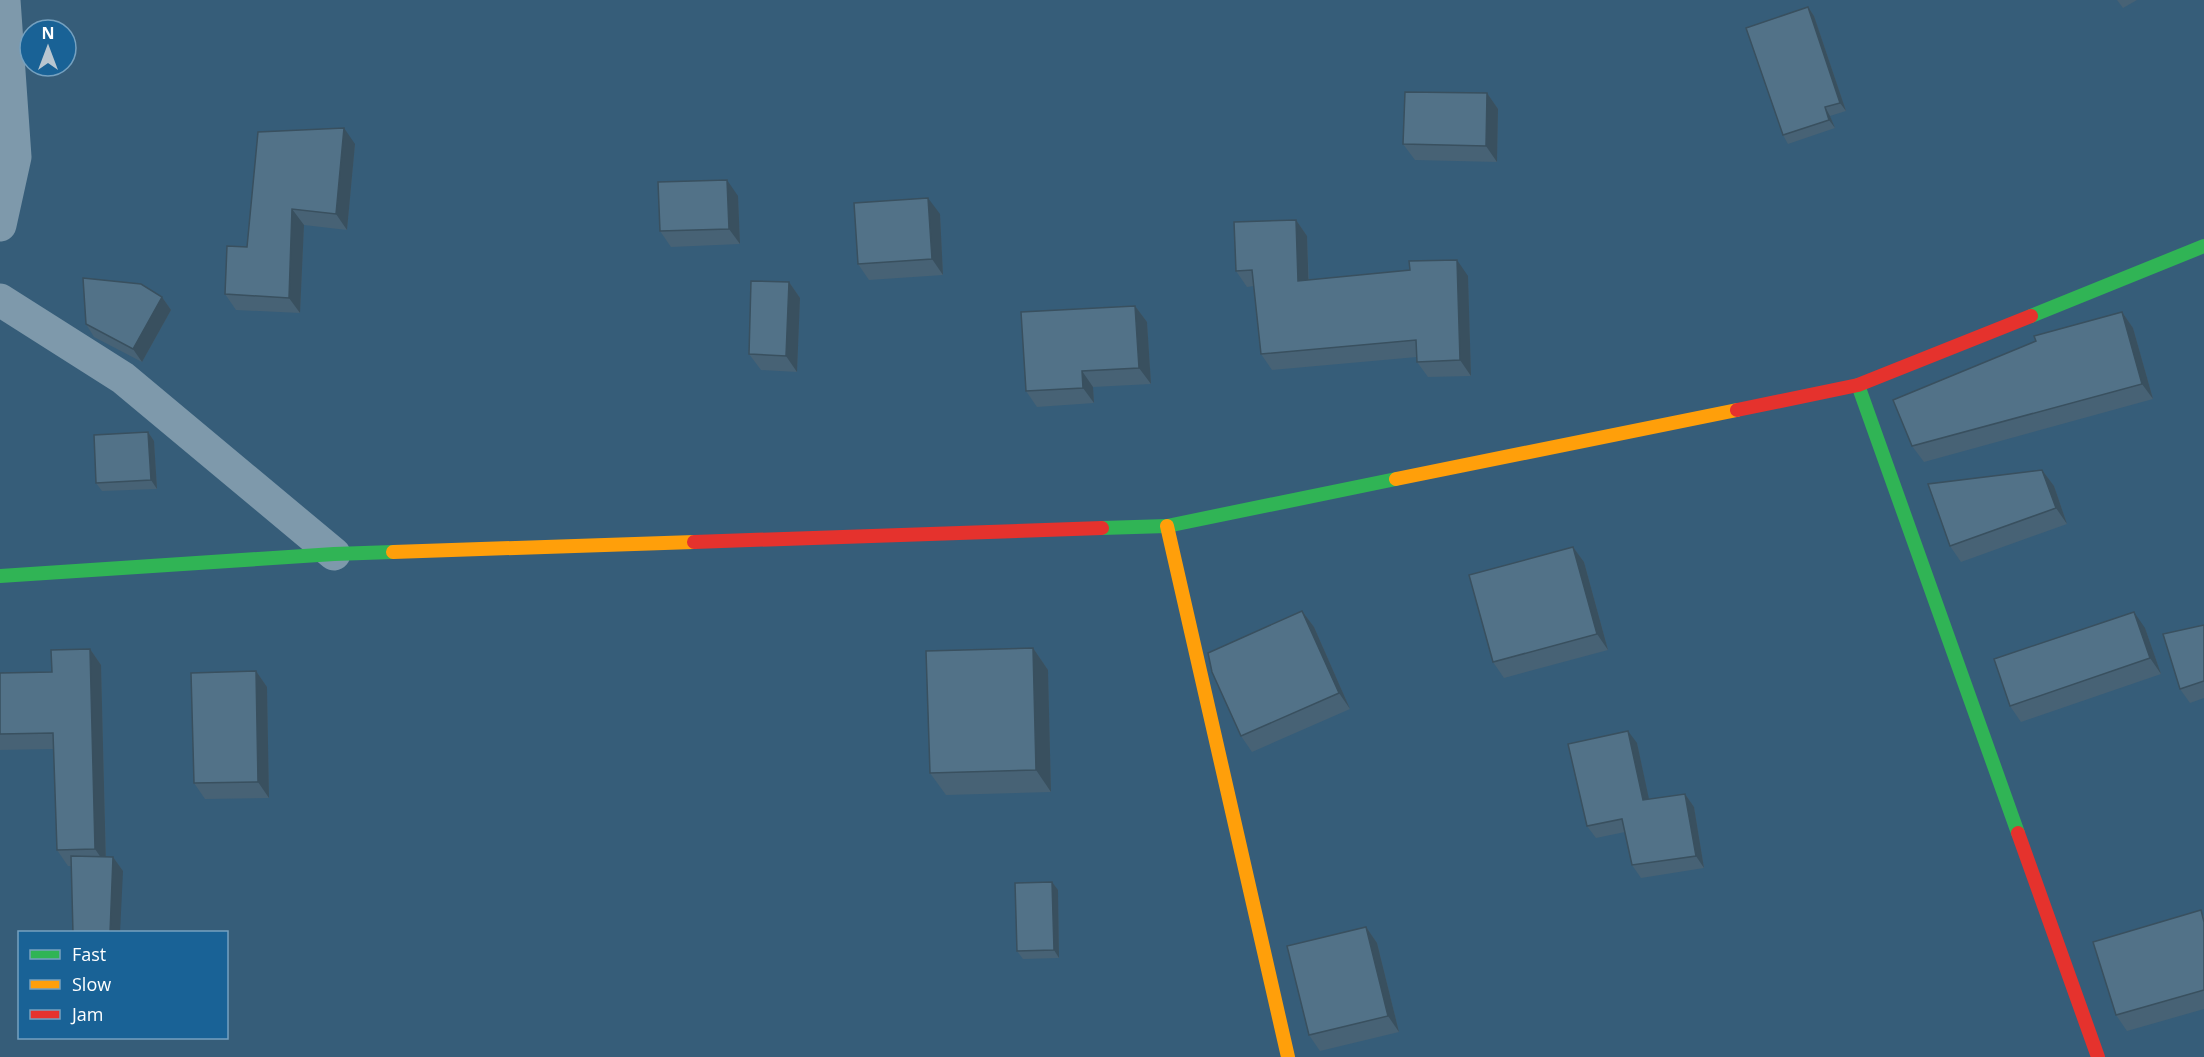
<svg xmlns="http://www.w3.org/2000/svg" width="2204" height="1057" viewBox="0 0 2204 1057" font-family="'Open Sans',sans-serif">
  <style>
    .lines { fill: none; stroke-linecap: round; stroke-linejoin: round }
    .street { stroke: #7e99ab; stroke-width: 33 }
    .fast { stroke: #30b455; stroke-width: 14 }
    .slow { stroke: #ff9f0a; stroke-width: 14 }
    .jam { stroke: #e5322d; stroke-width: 14 }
    .wall { fill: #476275 }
    .shaded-wall { fill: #39505f }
    .building { fill: #527288; stroke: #39505f; stroke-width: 1.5 }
  </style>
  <rect width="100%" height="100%" fill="#365d79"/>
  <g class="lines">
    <g class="street">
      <polyline points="0,225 15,157 4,0"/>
      <polyline points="0,300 123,378 334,554"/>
    </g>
    <g class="fast">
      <polyline points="2031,316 2204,246"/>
      <polyline points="1858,385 2018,833"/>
      <polyline points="1102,528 1167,526 1396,479"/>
      <polyline points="0,576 334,554 393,552"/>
    </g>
    <g class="slow">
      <polyline points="1396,479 1737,410"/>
      <polyline points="1167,526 1288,1057"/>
      <polyline points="393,552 694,542"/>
    </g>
    <g class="jam">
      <polyline points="1737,410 1858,385 2031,316"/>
      <polyline points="694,542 1102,528"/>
      <polyline points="2018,833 2098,1057"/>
    </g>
  </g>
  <g class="wall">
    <polygon points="2117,0 2137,0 2123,8"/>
    <polygon points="1808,7 1814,16 1846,111 1830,116 1835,128 1788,144 1783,135"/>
    <polygon points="1487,93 1498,109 1497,162 1415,160 1403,144"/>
    <polygon points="355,144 347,230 304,225 300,313 236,310 225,294 247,247"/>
    <polygon points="738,196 740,244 671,247 660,231"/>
    <polygon points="940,214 943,275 869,280 858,264"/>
    <polygon points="1296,220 1307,236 1309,280 1468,276 1471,376 1428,377 1417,362 1417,357 1272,370 1261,354 1254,286 1247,287 1236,271"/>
    <polygon points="789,282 800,298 797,372 761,370 749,354"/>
    <polygon points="162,297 171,310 142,362 94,337 86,324"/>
    <polygon points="1135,306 1147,322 1151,384 1093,387 1094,403 1037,407 1026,391"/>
    <polygon points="2122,312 2133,328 2153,399 1924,462 1912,446 2036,341"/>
    <polygon points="148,432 154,441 157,489 102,491 96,483"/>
    <polygon points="2042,470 2054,486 2067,524 1961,562 1950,546"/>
    <polygon points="1573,547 1584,562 1608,650 1504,678 1493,662"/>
    <polygon points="1302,611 1314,627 1350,709 1252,752 1241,736"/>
    <polygon points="2204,625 2204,698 2190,703 2180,689"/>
    <polygon points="2145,628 2161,674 2021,722 2010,706"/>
    <polygon points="1033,648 1048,670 1051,792 946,795 930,773"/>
    <polygon points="90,649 101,665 106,857 113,857 123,871 68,866 57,850 54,749 0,750 0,673 52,672"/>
    <polygon points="256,671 267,687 269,798 205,799 194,783"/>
    <polygon points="1637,743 1649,800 1685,794 1694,807 1704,868 1641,878 1632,865 1625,832 1596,838 1587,826"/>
    <polygon points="1052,882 1058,890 1059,958 1023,959 1017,951"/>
    <polygon points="2204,915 2204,1009 2127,1031 2116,1015"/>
    <polygon points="1366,927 1377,943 1399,1032 1320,1051 1309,1035"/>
  </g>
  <g class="shaded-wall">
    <polygon points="1808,7 1814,16 1846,111 1840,103"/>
    <polygon points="1487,93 1498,109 1497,162 1486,146"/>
    <polygon points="1825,107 1830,116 1835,128 1829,120"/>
    <polygon points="344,128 355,144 347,230 336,214"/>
    <polygon points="727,180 738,196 740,244 729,229"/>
    <polygon points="928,198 940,214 943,275 932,259"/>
    <polygon points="292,209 304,225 300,313 289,298"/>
    <polygon points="1296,220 1307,236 1309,297 1298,281"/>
    <polygon points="1457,260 1468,276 1471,376 1460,360"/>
    <polygon points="789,282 800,298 797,372 786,356"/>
    <polygon points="162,297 171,310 142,362 133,349"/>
    <polygon points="1135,306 1147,322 1151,384 1139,368"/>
    <polygon points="2122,312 2133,328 2153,399 2142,384"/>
    <polygon points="1082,371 1093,387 1094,403 1083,388"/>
    <polygon points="148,432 154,441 157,489 151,480"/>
    <polygon points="2042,470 2054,486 2067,524 2056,508"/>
    <polygon points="1573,547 1584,562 1608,650 1597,634"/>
    <polygon points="1302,611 1314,627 1350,709 1339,693"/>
    <polygon points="2134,612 2145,628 2161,674 2150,658"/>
    <polygon points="1033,648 1048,670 1051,792 1036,770"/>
    <polygon points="90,649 101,665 106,865 95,849"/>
    <polygon points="256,671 267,687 269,798 258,782"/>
    <polygon points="1628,731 1637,743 1652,813 1643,800"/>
    <polygon points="1685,794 1694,807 1704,868 1696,856"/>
    <polygon points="113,857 123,871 120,933 110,933"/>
    <polygon points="1052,882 1058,890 1059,958 1054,950"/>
    <polygon points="1366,927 1377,943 1399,1032 1388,1016"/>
  </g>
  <g class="building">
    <polygon points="1808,7 1840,103 1825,107 1829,120 1783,135 1746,28"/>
    <polygon points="1405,92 1487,93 1486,146 1403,144"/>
    <polygon points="344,128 336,214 292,209 289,298 225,294 227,246 247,247 258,132"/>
    <polygon points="727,180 729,229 660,231 658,182"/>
    <polygon points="928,198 932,259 858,264 854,203"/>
    <polygon points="1296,220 1298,281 1410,270 1409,261 1457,260 1460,360 1417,362 1416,340 1261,354 1252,270 1236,271 1234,222"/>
    <polygon points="83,278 141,284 162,297 133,349 86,324"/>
    <polygon points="751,281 789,282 786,356 749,354"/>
    <polygon points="1135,306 1139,368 1082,371 1083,388 1026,391 1021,312"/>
    <polygon points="2122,312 2142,384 1912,446 1893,400 2036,341 2034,336"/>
    <polygon points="148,432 151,480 96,483 94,435"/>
    <polygon points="2042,470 2056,508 1950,546 1928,484"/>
    <polygon points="1573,547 1597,634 1493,662 1469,575"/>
    <polygon points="1302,611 1339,693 1241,736 1212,672 1208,653"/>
    <polygon points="2134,612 2150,658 2010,706 1994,659"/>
    <polygon points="2204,625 2204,681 2180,689 2163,634"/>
    <polygon points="1033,648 1036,770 930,773 926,651"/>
    <polygon points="90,649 95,849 57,850 53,733 0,734 0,673 52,672 51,650"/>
    <polygon points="256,671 258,782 194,783 191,673"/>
    <polygon points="1628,731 1643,800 1685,794 1696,856 1632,865 1622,819 1587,826 1568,744"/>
    <polygon points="71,856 113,857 110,933 73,933"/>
    <polygon points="1052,882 1054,950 1017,951 1015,883"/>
    <polygon points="2201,910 2204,922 2204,990 2116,1015 2093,942"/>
    <polygon points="1366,927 1388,1016 1309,1035 1287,946"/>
  </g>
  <rect x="18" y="931" width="210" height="108" fill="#196296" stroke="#75a1c0" stroke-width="1.5"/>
  <rect x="30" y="950" width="30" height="9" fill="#30b455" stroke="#75a1c0" stroke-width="1.5"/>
  <text x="72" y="961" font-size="18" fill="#ffffff">Fast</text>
  <rect x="30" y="980" width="30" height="9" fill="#ff9f0a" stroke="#75a1c0" stroke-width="1.5"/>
  <text x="72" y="991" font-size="18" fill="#ffffff">Slow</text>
  <rect x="30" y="1010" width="30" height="9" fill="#e5322d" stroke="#75a1c0" stroke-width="1.5"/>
  <text x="72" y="1021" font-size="18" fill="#ffffff">Jam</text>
  <g transform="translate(48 48)"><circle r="28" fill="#196296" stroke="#75a1c0" stroke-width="1.5"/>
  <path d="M0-4.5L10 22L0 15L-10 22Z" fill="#b9c6d0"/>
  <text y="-9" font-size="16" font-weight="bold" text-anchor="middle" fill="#ffffff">N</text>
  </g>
</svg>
